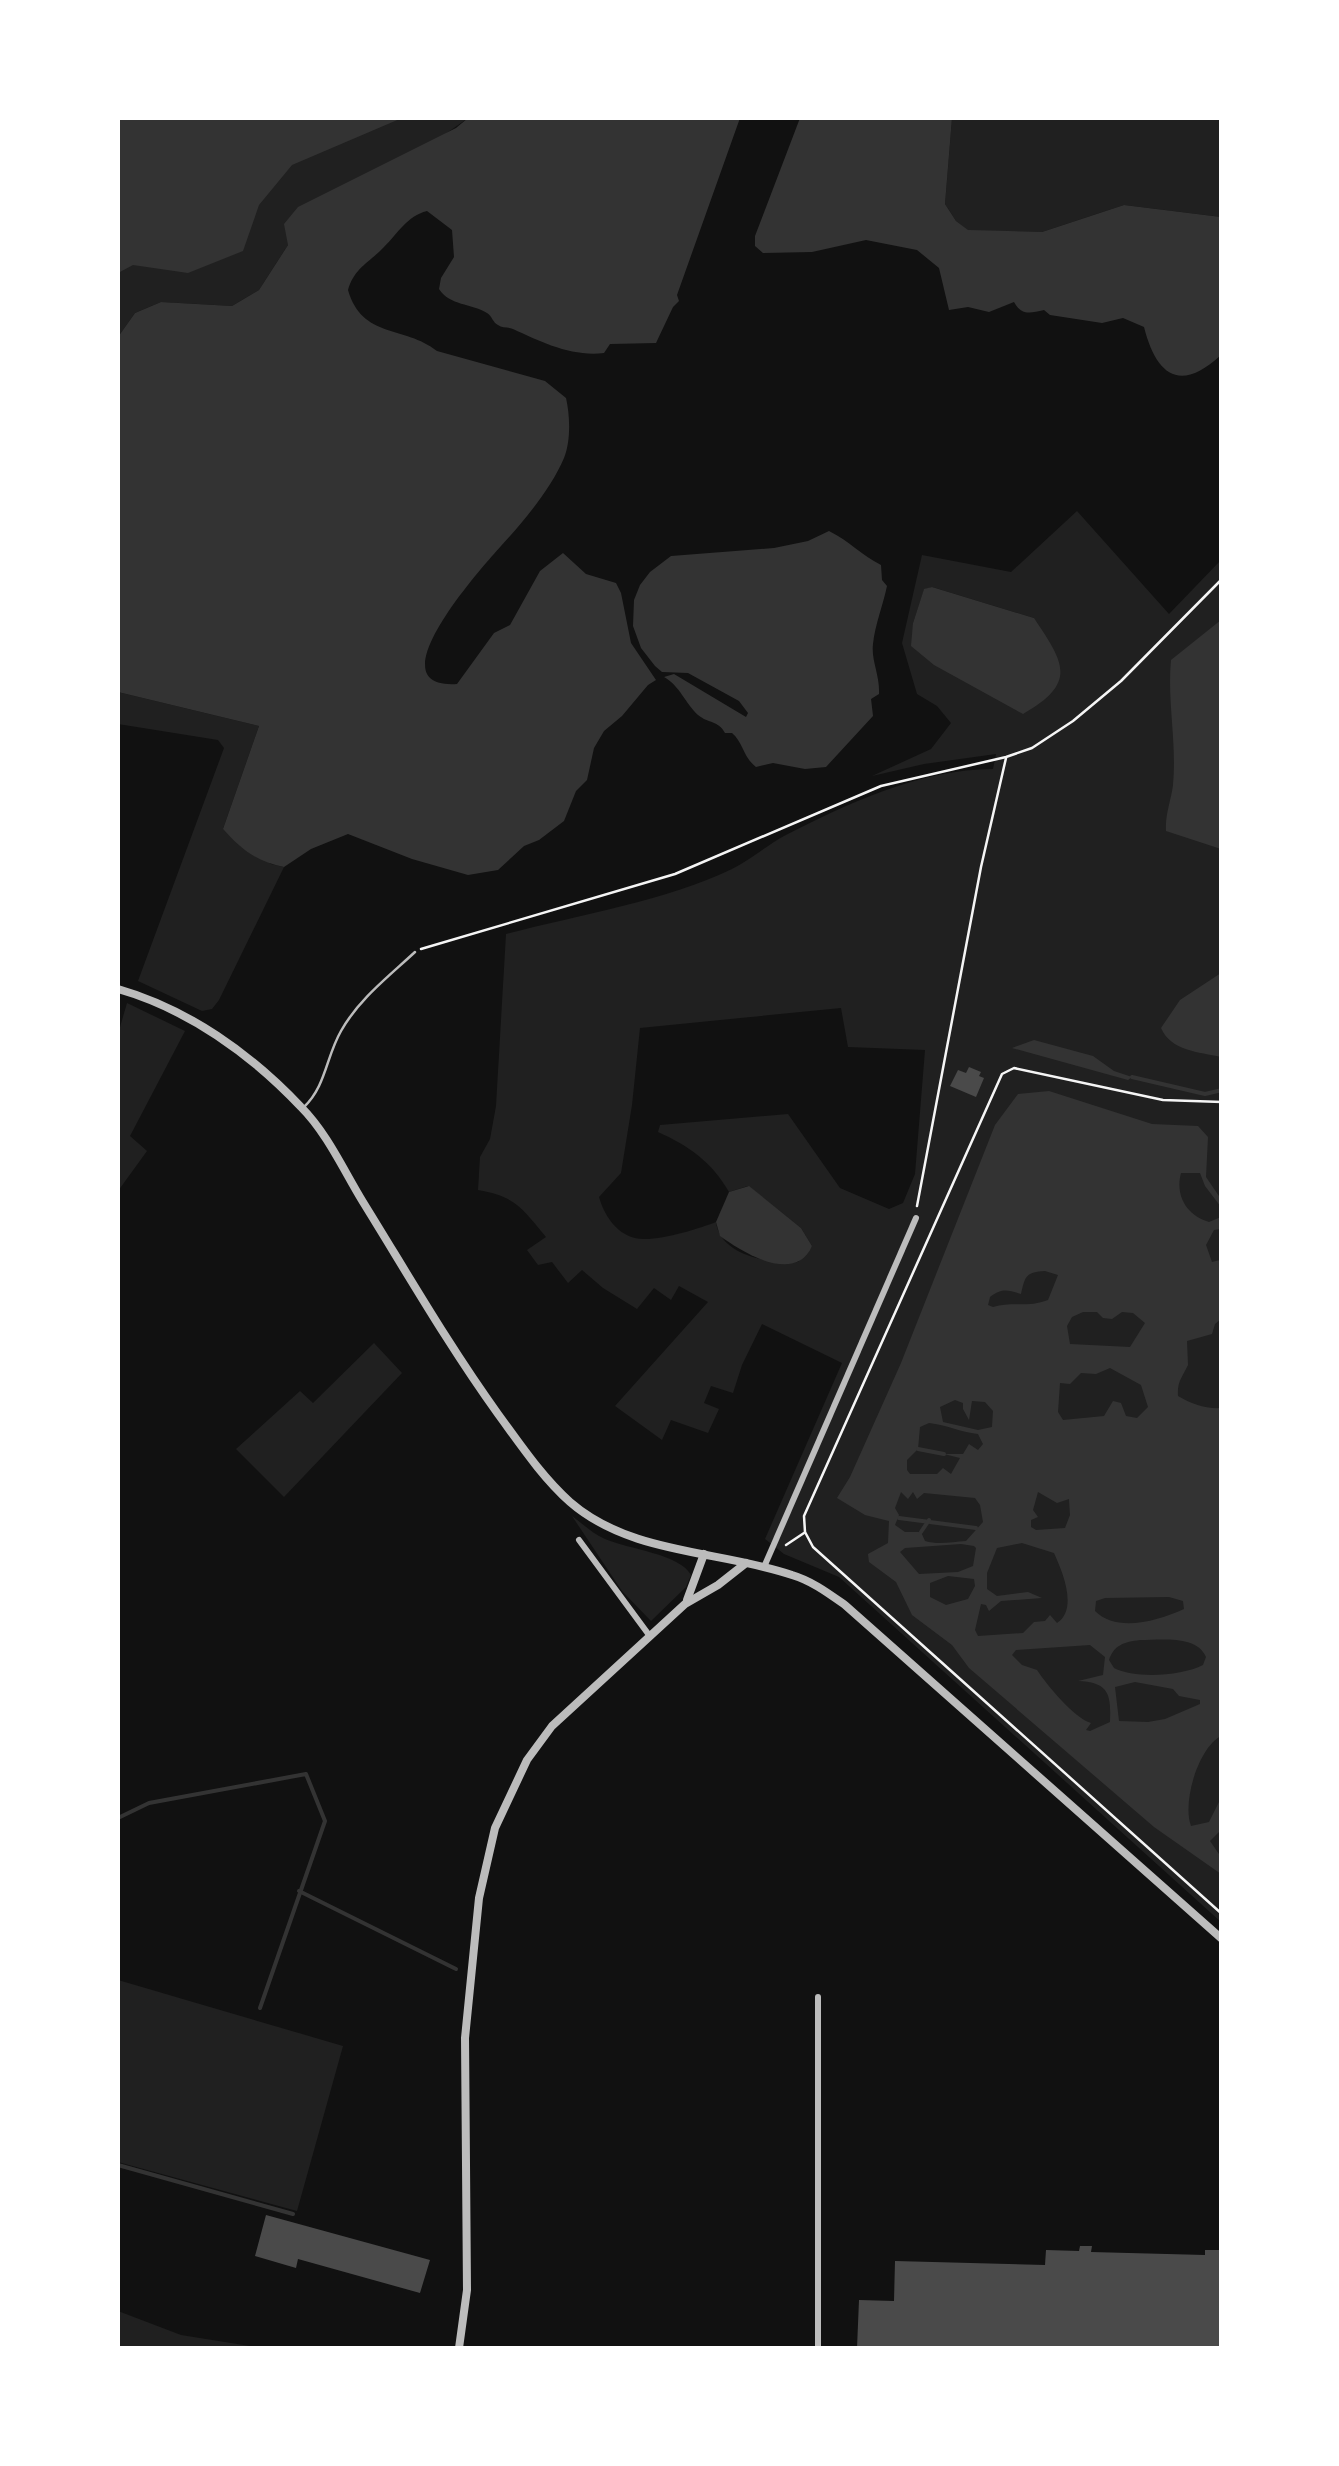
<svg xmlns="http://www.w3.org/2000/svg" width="1339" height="2466" viewBox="0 0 1339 2466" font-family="Inter,sans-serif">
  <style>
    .green { fill: #202020; fill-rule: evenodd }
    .water { fill: #333; fill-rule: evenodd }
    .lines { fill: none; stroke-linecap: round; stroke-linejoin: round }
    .stream { stroke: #333; stroke-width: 4 }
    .building { fill: #4a4a4a }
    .path { stroke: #f5f5f5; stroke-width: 2.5 }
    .service { stroke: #bcbcbc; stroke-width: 2.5 }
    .minor { stroke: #bcbcbc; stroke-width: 6 }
    .tertiary { stroke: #bcbcbc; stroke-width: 8 }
  </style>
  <rect width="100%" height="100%" fill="#111"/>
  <g class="green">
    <polygon points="118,118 468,118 288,245 259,290 232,306 161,302 135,313 118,337"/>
    <polygon points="952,118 1221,118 1221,217 1124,205 1042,232 968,231 956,221 945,204"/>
    <path d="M1077,511L1169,614L1221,560V1922L839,1577L784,1554L765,1539L842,1363L762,1324L742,1365L733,1393L711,1386L704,1403L719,1409L708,1433L671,1420L662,1440L615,1406L708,1302L679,1286L671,1300L654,1288L637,1309L603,1288L582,1270L568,1283L552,1262L538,1265L527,1250L546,1237C523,1209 515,1196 478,1190L480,1157L490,1139L496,1106L506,934C575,916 669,900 732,869C750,860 766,846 784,836C846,804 921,769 993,769L996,754L924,764L872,776L931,749L951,723L937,706L917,694L902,643L922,555L1011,572ZM932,587L1034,618L913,623L924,590ZM841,1008L848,1047L925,1050L915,1174L903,1203L889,1209L840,1188L788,1114L660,1125L658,1132C689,1146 712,1162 729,1192L748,1186L801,1228L812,1246L798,1262C771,1264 720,1256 716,1222C698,1229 654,1243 635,1238C615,1233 604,1214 599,1197L621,1173L632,1105L640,1028Z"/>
    <polygon points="118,692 259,726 223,829 271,864 284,867 219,1000 212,1009 202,1011 138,981 224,748 218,740 118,724"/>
    <polygon points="127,1003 185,1031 130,1136 147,1151 118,1191 118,1034"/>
    <polygon points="374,1343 402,1373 284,1497 236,1449 300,1391 313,1403"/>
    <path d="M572,1516C583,1524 593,1534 605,1539C628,1549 680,1554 691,1575L686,1587L651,1621L622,1591Z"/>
    <polygon points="118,1980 343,2046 297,2211 118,2162"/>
    <polygon points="118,2311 181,2335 262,2348 118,2348"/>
  </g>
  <g class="water">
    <polygon points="118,118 402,118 292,165 259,205 243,251 188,273 133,265 118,273"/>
    <path d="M468,118H740L677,295L679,301L673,307L656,343L610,344L604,353C572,357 541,342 513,329C508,327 502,328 498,325C493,323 492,316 487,313C471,303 450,306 439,289L441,278L454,257L452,230L427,211C407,216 398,233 384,247C370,262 354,268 348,290C362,339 404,325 437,351L545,381L566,398C570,415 571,441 564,458C551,489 523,522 501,546C484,565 371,690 457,684L494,633L510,625L540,571L563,553L586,574L616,583L621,593L631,643L656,680L648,685L622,716L604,731L594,748L587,780L576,791L564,821L539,840L524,846L498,870L468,875L412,859L348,834L311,849L284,867C257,862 241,849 223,829L259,726L118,692V337L135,313L161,302L232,306L259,290L288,245L284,224L298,207L456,128Z"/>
    <path d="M800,118H952L945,204L956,221L968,230L1042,232L1124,205L1221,217V355C1179,394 1156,374 1144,327L1123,318L1102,323L1050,315L1044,310C1030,313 1022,316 1014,302L989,312L968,307L949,310L939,268L917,250L866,240L812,252L763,253L755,246V236Z"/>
    <path d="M829,531C851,542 861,555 881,565L882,580L887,586C883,605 875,625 873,644C871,661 880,675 879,694L871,699L873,716L826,767L805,769L773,763L756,767C743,757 743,742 732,733H725C718,720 709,724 698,715C685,703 680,686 664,677L674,674L746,717L748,713L739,701L688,673L662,672L655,666L641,648L633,626L634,600L640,585L650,572L671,556L774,548L808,541Z"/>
    <path d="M932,587L1034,618C1063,662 1079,682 1023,714L934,665L911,646L913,623L924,589Z"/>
    <path d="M1221,620V849L1166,831C1165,814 1171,801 1173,785C1177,743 1167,701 1171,660Z"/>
    <path d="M1221,973V1057C1199,1052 1171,1051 1161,1028L1180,1000Z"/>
    <polygon points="1034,1040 1093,1056 1114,1071 1132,1077 1128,1080 1012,1048"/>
    <path d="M1049,1091L1152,1124L1198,1126L1208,1137L1206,1177L1221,1199V1207L1205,1186L1200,1173H1181C1175,1195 1186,1215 1209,1222L1221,1217V1229L1214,1230L1206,1245L1212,1262L1220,1260L1221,1255V1319L1215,1324L1212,1334L1187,1341L1188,1365C1182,1378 1177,1381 1178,1396C1191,1404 1206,1409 1221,1408V1736C1198,1748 1182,1803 1191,1826L1209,1822L1221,1798V1830L1210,1841L1221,1857V1874L1154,1827L969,1668L952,1645L912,1615L896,1582L869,1562L868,1554L888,1543L889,1521L865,1515L837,1498L850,1477L901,1363L995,1125L1018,1094ZM1045,1271L1058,1275L1048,1300C1028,1308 1012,1301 993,1307L988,1305L990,1297C1002,1288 1008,1290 1021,1294C1025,1276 1026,1272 1045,1271ZM1083,1312H1097L1103,1318L1112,1319L1122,1312L1133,1313L1145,1323L1130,1347L1070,1344L1067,1326L1072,1317ZM1110,1368L1141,1385L1148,1407L1137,1418L1126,1416L1121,1403L1113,1401L1104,1416L1063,1420L1058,1412L1060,1383L1070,1384L1081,1373L1096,1374ZM955,1400L963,1403V1409L969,1420L972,1401L985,1402L993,1411L992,1427L978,1430L943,1422L940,1407ZM929,1423C947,1425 960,1432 978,1434L983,1444L978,1450L969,1444L963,1454H944L960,1458L951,1474L943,1468L937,1474H910L907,1470V1460L918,1449L920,1427ZM901,1492L908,1499L913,1492L917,1499L924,1493L975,1498L980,1505L983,1522L966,1541C952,1542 938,1545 925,1541L921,1532H905L895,1525L899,1515L895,1508ZM1038,1492L1057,1503L1069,1499L1070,1515L1065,1528L1036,1530L1031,1527V1520L1038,1517L1033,1510ZM1022,1543L1054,1553C1063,1573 1078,1609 1057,1623L1050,1615L1045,1621L1034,1622L1023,1633L978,1636L975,1630L981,1604L986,1605L989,1611L1001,1601L1042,1598L1028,1592L997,1596L987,1589V1573L997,1548ZM961,1544L974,1546L976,1548L973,1566L958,1572L919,1574L900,1552L905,1548ZM948,1576L974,1579L975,1586L968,1599L946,1605L930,1597V1583ZM1169,1597L1183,1601L1184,1609C1157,1621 1117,1633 1095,1611L1096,1601L1105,1598ZM1140,1640C1161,1640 1197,1635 1206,1657L1203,1665C1182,1676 1135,1679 1114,1668L1109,1660C1114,1645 1124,1642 1140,1640ZM1090,1645L1105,1657L1103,1675L1078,1681C1110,1682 1111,1696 1110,1722L1090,1731L1086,1730L1091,1723C1074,1718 1047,1685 1037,1670L1022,1665L1012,1655L1016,1650ZM1135,1682L1173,1689L1179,1696L1200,1700V1704L1165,1719L1148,1722L1119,1721L1115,1687Z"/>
    <path d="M749,1186L801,1228L812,1246C795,1285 742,1252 720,1236L716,1222L729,1192Z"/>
  </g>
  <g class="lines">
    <g class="stream">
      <polyline points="1132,1077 1205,1094 1222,1090"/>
      <polyline points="918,1449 944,1454"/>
      <polyline points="899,1518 976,1528"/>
      <polyline points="921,1532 929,1520"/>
      <polyline points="118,1818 149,1803 306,1774 325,1821 260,2008"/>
      <polyline points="299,1891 456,1969"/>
      <polyline points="118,2165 293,2214"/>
    </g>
  </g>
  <g class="building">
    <polygon points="969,1067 981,1072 979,1076 984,1078 976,1097 950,1086 958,1070 966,1073"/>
    <polygon points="266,2215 430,2260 420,2293 298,2259 296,2268 255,2256"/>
    <polygon points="1080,2246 1092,2246 1091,2252 1205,2255 1205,2250 1222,2250 1222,2348 857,2348 859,2300 894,2301 895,2261 1045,2265 1046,2250 1079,2251"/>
  </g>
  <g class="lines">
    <g class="path">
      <polyline points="421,949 675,874 881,786 1006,757 1032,748 1073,721 1121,681 1222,579"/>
      <polyline points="1222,1102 1163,1100 1014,1068 1002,1074 804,1516 805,1532 813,1547 1222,1914"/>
      <polyline points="917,1206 981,867 1006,758"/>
      <polyline points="786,1545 804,1533"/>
    </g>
    <path class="service" d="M304,1107C326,1086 326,1057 341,1031C359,999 388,977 415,952"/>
    <g class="minor">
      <polyline points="579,1540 649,1635"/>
      <polyline points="764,1567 916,1218"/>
      <polyline points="818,1997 818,2348"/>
    </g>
    <g class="tertiary">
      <path d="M118,989C188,1009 251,1054 301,1107C327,1133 344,1171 363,1202C407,1273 449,1346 498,1414C520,1444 542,1477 570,1502C631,1555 719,1550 792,1575C812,1581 828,1593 845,1605L1222,1939"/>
      <polyline points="687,1600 704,1554"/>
      <polyline points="459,2348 467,2290 465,2038 479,1898 495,1828 527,1760 552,1726 685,1604 718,1585 746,1563"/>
    </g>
  </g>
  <rect width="1339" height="2466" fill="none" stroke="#ffffff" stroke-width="240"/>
</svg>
